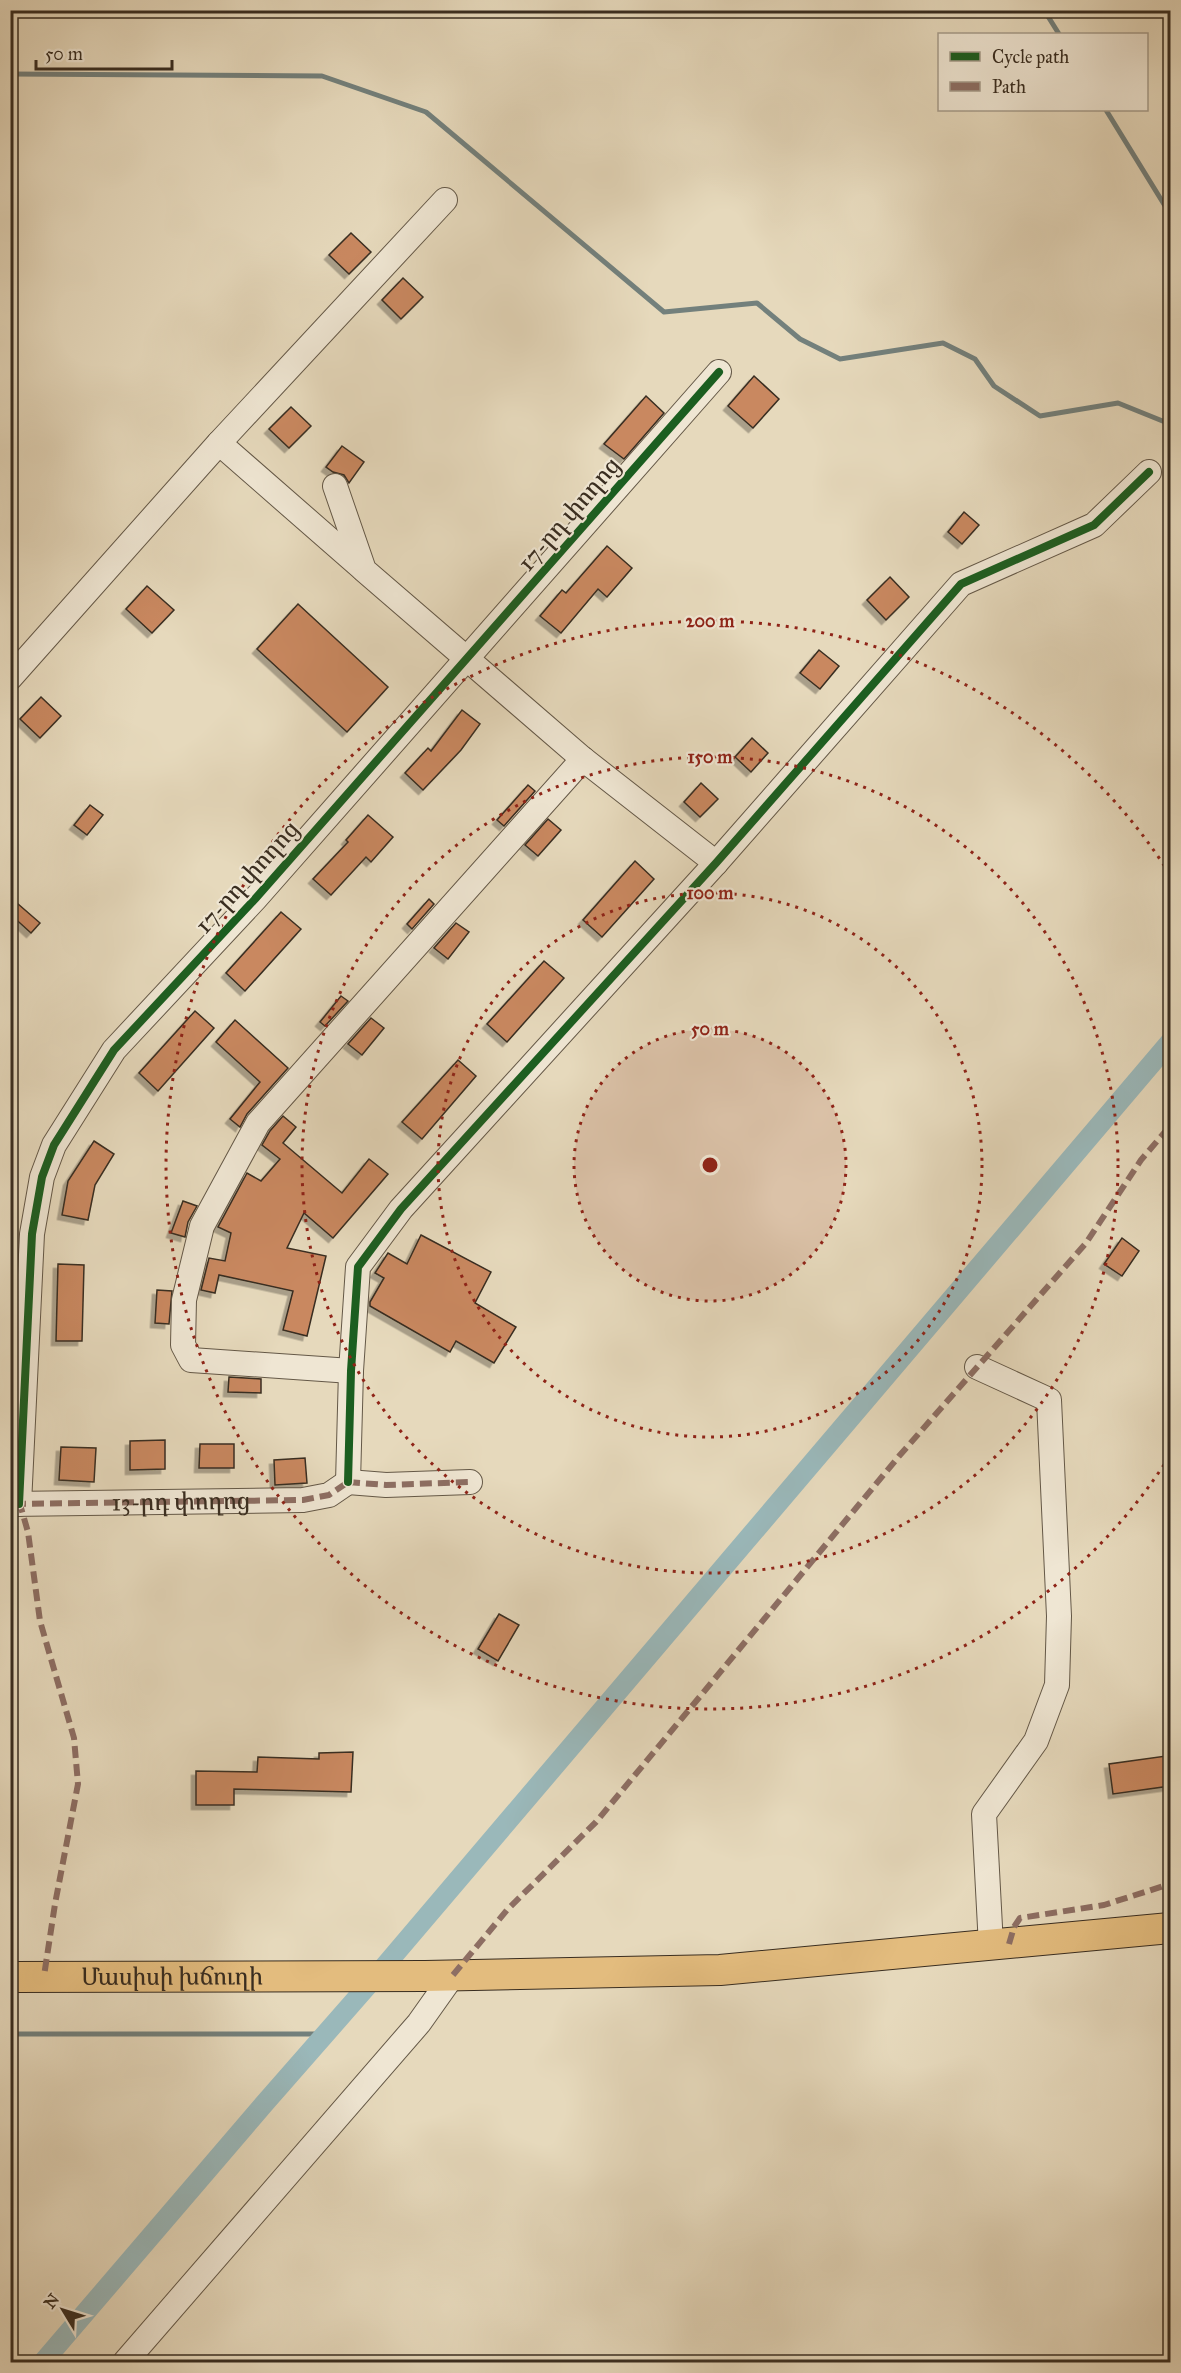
<svg xmlns="http://www.w3.org/2000/svg" width="1181" height="2373" viewBox="0 0 1181 2373" font-family="'IM FELL Great Primer','Noto Serif Armenian',serif">
  <style>
    .lines { fill: none; stroke-linecap: round; stroke-linejoin: round }
    .stream { stroke: #73807c; stroke-width: 5 }
    .canal { stroke: #9ab8ba; stroke-width: 20 }
    .building { fill: #c98861; stroke: #392d20; stroke-width: 1.5; filter: url(#shadow) }
    .minor-casing { stroke: #645847; stroke-width: 26 }
    .major-casing { stroke: #392d20; stroke-width: 32 }
    .minor { stroke: #efe6d3; stroke-width: 24 }
    .major { stroke: #e3bc7e; stroke-width: 30 }
    .quiet { stroke: #8d6e63; stroke-width: 6; stroke-dasharray: 12 6; stroke-linecap: butt }
    .cycleway-casing { stroke: #efe6d3; stroke-width: 11 }
    .cycleway { stroke: #1b5e20; stroke-width: 8 }
    .ring { fill: none; stroke: #8f2418; stroke-width: 3; stroke-dasharray: 3 6 }
    .labels { text-anchor: middle; dominant-baseline: central; stroke-width: 4.5; stroke-linejoin: round; paint-order: stroke }
    .street-label { font-size: 24px; fill: #392d20; stroke: #efe6d3 }
    .centre { fill: #8f2418; stroke: #efe6d3; stroke-width: 3 }
    .ring-label { font-size: 18px; text-anchor: middle; font-weight: bold; fill: #8f2418; stroke: #efe6d3; stroke-width: 4.5; stroke-linejoin: round; paint-order: stroke }
  </style>
  <defs>
    <filter id="shadow"><feDropShadow dx="-4.5" dy="4.5" stdDeviation="0" flood-color="#0004"/></filter>
  </defs>
  <rect width="100%" height="100%" fill="#e6d9bc"/>
  <filter id="stains"><feTurbulence type="fractalNoise" baseFrequency=".00333" numOctaves="4"/><feColorMatrix values="0 0 0 0 .2 0 0 0 0 .09 0 0 0 0 .02 0 0 0 .5 -.17"/></filter>
  <radialGradient id="worn" r=".72"><stop offset=".6" stop-color="#630" stop-opacity="0"/><stop offset="1" stop-color="#630" stop-opacity=".3"/></radialGradient>
  <g class="lines">
    <g class="stream">
      <polyline points="1044,10 1059,34"/>
      <polyline points="10,74 322,76 426,112 664,312 757,303 800,339 840,359 943,343 975,359 994,386 1040,416 1118,403 1170,424"/>
      <polyline points="1106,110 1170,214"/>
      <polyline points="10,2034 325,2034"/>
    </g>
    <polyline class="canal" points="43,2362 264,2104 377,1975 1170,1042"/>
  </g>
  <g class="building">
    <polygon points="351,233 371,252 349,274 329,255"/>
    <polygon points="403,278 423,297 401,319 382,300"/>
    <polygon points="754,376 779,399 753,428 728,406"/>
    <polygon points="646,396 664,413 624,459 604,444"/>
    <polygon points="291,407 311,426 289,448 269,429"/>
    <polygon points="342,446 364,462 349,483 344,475 333,472 326,467"/>
    <polygon points="964,512 979,525 962,544 948,532"/>
    <polygon points="607,546 632,568 607,597 598,589 561,633 540,616 562,590 566,593"/>
    <polygon points="890,577 909,597 886,620 867,600"/>
    <polygon points="147,586 174,610 152,633 126,609"/>
    <polygon points="298,604 388,687 347,732 257,649"/>
    <polygon points="819,650 839,666 820,689 800,673"/>
    <polygon points="41,697 61,716 40,738 20,719"/>
    <polygon points="462,710 480,724 461,750 423,790 405,773 428,748 431,751"/>
    <polygon points="752,738 768,753 751,772 735,757"/>
    <polygon points="701,783 718,799 700,817 684,802"/>
    <polygon points="528,785 535,791 504,826 497,820"/>
    <polygon points="90,805 103,815 87,835 74,825"/>
    <polygon points="368,815 393,837 371,862 366,857 331,895 313,879 348,842 346,840"/>
    <polygon points="548,819 561,830 538,856 525,845"/>
    <polygon points="635,861 654,879 602,937 583,920"/>
    <polygon points="10,897 40,923 31,933 10,914"/>
    <polygon points="429,899 434,904 412,929 407,924"/>
    <polygon points="281,912 301,929 245,991 226,973"/>
    <polygon points="456,923 469,932 448,959 434,948"/>
    <polygon points="544,961 564,978 507,1042 487,1024"/>
    <polygon points="341,996 348,1001 325,1026 320,1022"/>
    <polygon points="195,1011 214,1028 158,1091 139,1073"/>
    <polygon points="371,1018 384,1028 362,1055 348,1044"/>
    <polygon points="235,1020 288,1068 247,1114 240,1127 230,1119 260,1082 216,1042"/>
    <polygon points="458,1060 476,1076 422,1139 402,1122"/>
    <polygon points="283,1116 296,1127 283,1143 342,1193 369,1159 388,1174 333,1238 304,1213 287,1248 326,1256 307,1336 283,1330 293,1291 219,1275 215,1293 201,1290 209,1258 225,1261 231,1233 218,1227 247,1173 261,1181 280,1159 262,1145 270,1131"/>
    <polygon points="94,1141 114,1154 95,1185 88,1220 62,1215 68,1181"/>
    <polygon points="183,1201 197,1206 188,1222 185,1237 171,1233"/>
    <polygon points="421,1235 491,1272 475,1303 516,1327 494,1363 456,1341 450,1352 370,1306 370,1302 384,1278 375,1273 388,1253 407,1264"/>
    <polygon points="1122,1238 1139,1251 1122,1276 1104,1264"/>
    <polygon points="58,1264 84,1265 82,1341 56,1341"/>
    <polygon points="157,1290 172,1291 169,1324 155,1323"/>
    <polygon points="229,1377 261,1379 261,1393 228,1392"/>
    <polygon points="165,1440 165,1469 130,1470 130,1441"/>
    <polygon points="200,1444 234,1444 234,1468 199,1468"/>
    <polygon points="61,1447 96,1448 94,1482 59,1480"/>
    <polygon points="305,1458 307,1483 275,1485 274,1460"/>
    <polygon points="499,1614 519,1625 498,1661 478,1649"/>
    <polygon points="353,1752 351,1792 234,1789 234,1805 196,1805 196,1771 257,1772 258,1757 319,1759 319,1753"/>
    <polygon points="1166,1756 1170,1786 1113,1794 1109,1764"/>
  </g>
  <g class="lines">
    <g class="minor-casing">
      <g id="minor">
        <polyline points="219,443 362,568"/>
        <polyline points="335,486 364,570 583,759 716,863"/>
        <polyline points="10,678 219,443 445,200"/>
        <polyline points="977,1367 1049,1400 1059,1616 1057,1685 1036,1741 984,1814 991,1946"/>
        <polyline points="351,1371 191,1360 183,1345 184,1300 202,1226 258,1123 583,759"/>
        <polyline points="348,1482 351,1371 358,1267 401,1209 716,863 961,584 1094,525 1149,472"/>
        <polyline points="348,1482 386,1485 470,1482"/>
        <path id="s1" d="M10,1504L303,1500L329,1495L348,1482"/>
        <polyline points="19,1504 32,1234 42,1177 54,1145 114,1050 255,899 719,372"/>
        <polyline points="125,2362 419,2023 453,1975"/>
      </g>
    </g>
    <g class="major-casing">
      <g id="major">
        <path id="s2" d="M10,1977L425,1976L720,1970L1170,1928"/>
      </g>
    </g>
    <use href="#minor" class="minor"/>
    <use href="#major" class="major"/>
    <g class="quiet">
      <polyline points="348,1482 386,1485 470,1482"/>
      <polyline points="19,1501 28,1532 40,1621 74,1738 78,1784 55,1904 44,1976"/>
      <polyline points="14,1504 303,1500 329,1495 348,1482"/>
      <polyline points="1009,1944 1014,1927 1020,1918 1104,1905 1170,1884"/>
      <polyline points="453,1975 507,1910 596,1822 900,1455 1086,1243 1141,1160 1170,1126"/>
    </g>
    <g class="cycleway-casing">
      <g id="cycleway">
        <polyline points="348,1482 351,1371 358,1267 401,1209 716,863 961,584 1094,525 1149,472"/>
        <polyline points="19,1504 32,1234 42,1177 54,1145 114,1050 255,899 719,372"/>
      </g>
    </g>
    <use href="#cycleway" class="cycleway"/>
  </g>
  <circle cx="710" cy="1165" r="136" fill="#8f2418" fill-opacity=".12"/>
  <g class="ring">
    <circle cx="710" cy="1165" r="136"/>
    <circle cx="710" cy="1165" r="272"/>
    <circle cx="710" cy="1165" r="408"/>
    <path d="M1169 1457A544 544 0 1 1 1169 873"/>
  </g>
  <g class="labels">
    <g class="street-label">
      <text transform="translate(569 514) rotate(-49)">17-րդ փողոց</text>
      <text transform="translate(247 877) rotate(-48)">17-րդ փողոց</text>
      <text stroke="none"><textPath href="#s1" startOffset="171">13-րդ փողոց</textPath></text>
      <text stroke="none"><textPath href="#s2" startOffset="162">Մասիսի խճուղի</textPath></text>
    </g>
  </g>
  <circle cx="710" cy="1165" r="9" class="centre"/>
  <g class="ring-label">
    <text x="710" y="627">200 m</text>
    <text x="710" y="763">150 m</text>
    <text x="710" y="899">100 m</text>
    <text x="710" y="1035">50 m</text>
  </g>
  <rect width="1181" height="2373" fill="none" stroke="#e6d9bc" stroke-width="36"/>
  <rect x="12" y="12" width="1157" height="2349" fill="none" stroke="#392d20" stroke-width="3"/>
  <rect x="18" y="18" width="1145" height="2337" fill="none" stroke="#392d20" stroke-width="1.5"/>
  <rect x="938" y="33" width="210" height="78" fill="#efe6d3" stroke="#a69c8b" stroke-width="1.5"/>
  <rect x="950" y="52" width="30" height="9" fill="#1b5e20" stroke="#a69c8b" stroke-width="1.5"/>
  <text x="992" y="63" font-size="18" fill="#392d20">Cycle path</text>
  <rect x="950" y="82" width="30" height="9" fill="#8d6e63" stroke="#a69c8b" stroke-width="1.5"/>
  <text x="992" y="93" font-size="18" fill="#392d20">Path</text>
  <g transform="translate(63 2310) rotate(308)" stroke="#efe6d3" stroke-width="4.5" paint-order="stroke">
  <path d="M0-4.5L10 22L0 15L-10 22Z" fill="#392d20"/>
  <text y="-9" font-size="16" font-weight="bold" text-anchor="middle" fill="#392d20">N</text>
  </g>
  <path d="M36 60v9h136v-9" fill="none" stroke="#392d20" stroke-width="3"/>
  <text x="45" y="60" font-size="18" fill="#392d20" stroke="#efe6d3" stroke-width="4.5" paint-order="stroke">50 m</text>
  <rect width="100%" height="100%" filter="url(#stains)"/>
  <rect width="100%" height="100%" fill="url(#worn)"/>
</svg>
